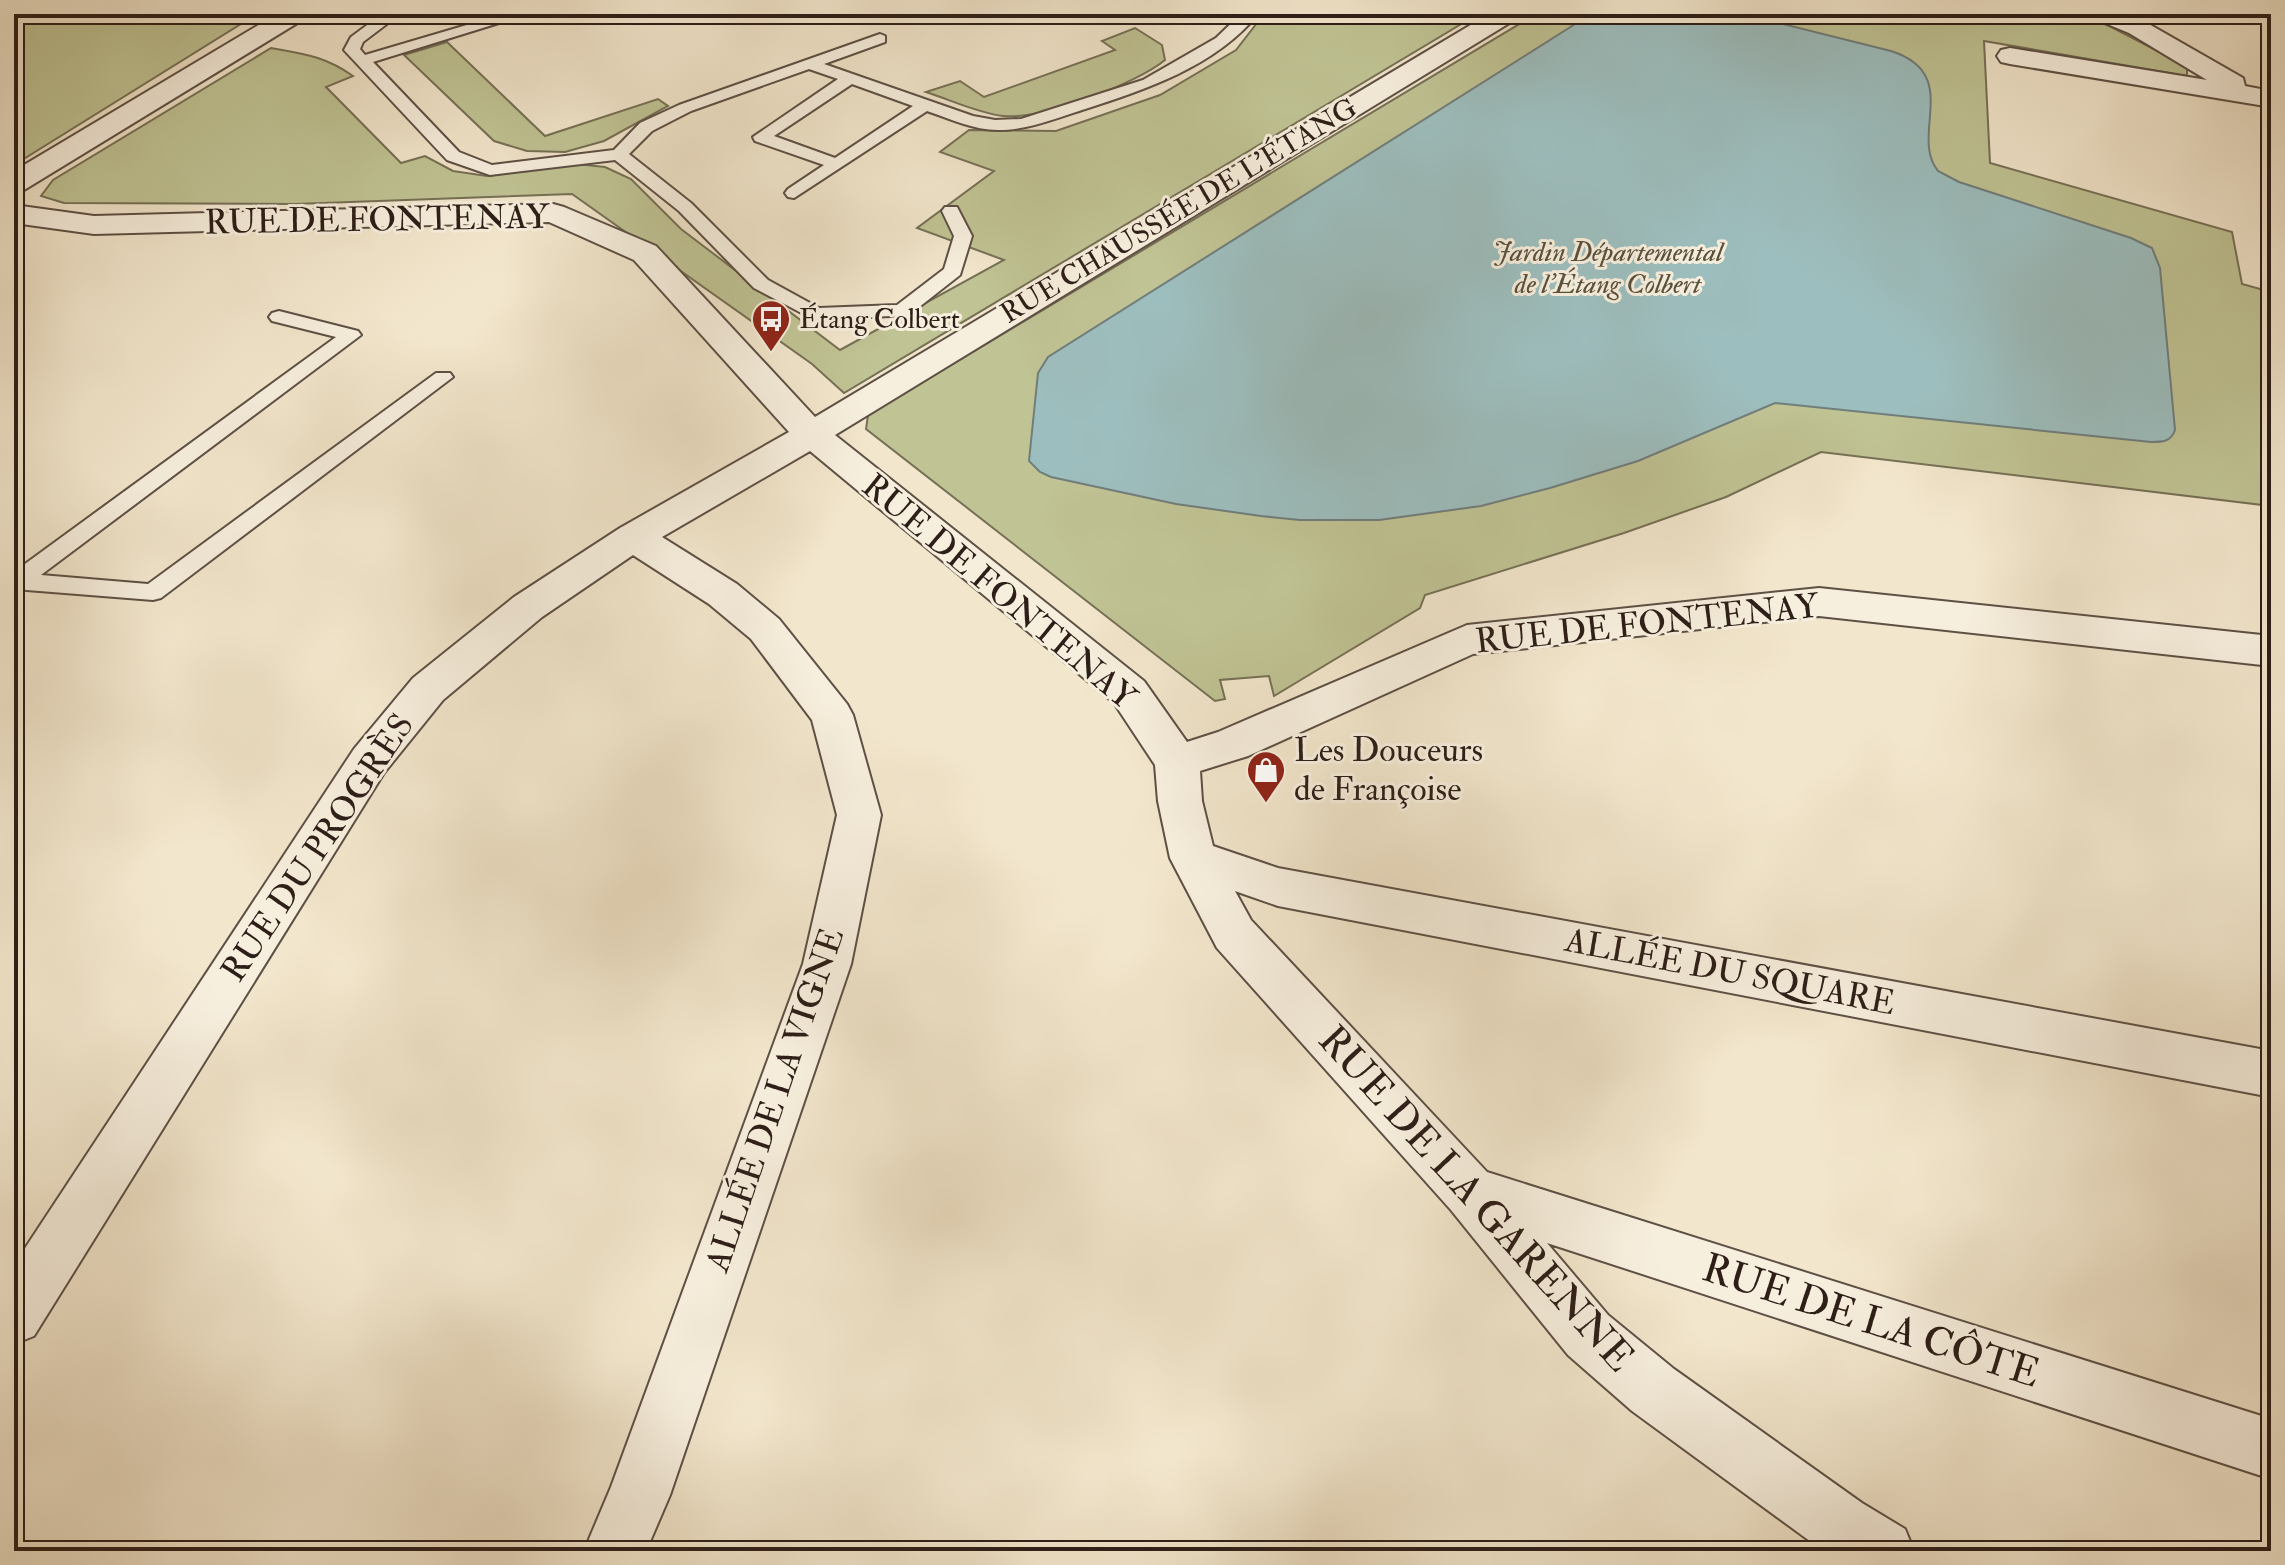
<svg xmlns="http://www.w3.org/2000/svg" width="2285" height="1565" viewBox="0 0 2285 1565" font-family="'IM FELL Double Pica',serif">
  <style>
    .green { fill: #c0c394; stroke: #767056; stroke-width: 2 }
    .water { fill: #9dbebe; stroke: #707e7c; stroke-width: 2 }
    .lines { fill: none; stroke-linecap: round; stroke-linejoin: round }
    .lane-casing { stroke: #5e5045; stroke-width: 4 }
    .street-casing { stroke: #5e5045; stroke-width: 4 }
    .lane { fill: #f7efde; fill-rule: evenodd }
    .street { fill: #f7efde; fill-rule: evenodd }
    .labels { text-anchor: middle; dominant-baseline: central; stroke-width: 6; stroke-linejoin: round; paint-order: stroke }
    .far-street-label { font-size: 28px; fill: #2d1e18; stroke: #f7efde }
    .far-park-label { font-size: 28px; font-style: italic; fill: #59503d; stroke: #f7efde }
    .far-poi-label { font-size: 28px; fill: #2d1e18; stroke: #f7efde; text-anchor: start }
    .street-label { font-size: 34px; fill: #2d1e18; stroke: #f7efde }
    .poi-label { font-size: 34px; fill: #2d1e18; stroke: #f7efde; text-anchor: start }
    .near-street-label { font-size: 40px; fill: #2d1e18; stroke: #f7efde }
  </style>
  <rect width="100%" height="100%" fill="#f2e6cc"/>
  <filter id="stains"><feTurbulence type="fractalNoise" baseFrequency=".0025" numOctaves="4"/><feColorMatrix values="0 0 0 0 .2 0 0 0 0 .09 0 0 0 0 .02 0 0 0 .5 -.17"/></filter>
  <radialGradient id="worn" r=".72"><stop offset=".6" stop-color="#630" stop-opacity="0"/><stop offset="1" stop-color="#630" stop-opacity=".3"/></radialGradient>
  <g class="green">
    <polygon points="14,14 257,14 14,165"/>
    <path d="M1264,14H1478L844,393L812,364L572,194L295,204L64,203L41,196L53,180L271,48C304,54 325,56 353,76L326,87L401,163L425,156L453,171L487,176L576,164L605,167L631,179L681,229L840,350L1004,260L917,228L994,171L940,152L969,130L1056,131L1160,95L1236,50Z"/>
    <polygon points="1536,14 2086,14 2187,66 2187,76 1984,41 1990,163 2232,232 2242,284 2271,292 2271,434 2264,440 2271,506 1821,452 1726,497 1624,533 1425,595 1420,608 1274,696 1269,676 1220,680 1225,699 1215,701 866,429 868,415"/>
    <path d="M1135,28L1162,45L1165,60C1136,84 1041,120 1003,116C978,113 951,100 926,92L960,81L984,97L1115,50L1102,41Z"/>
    <polygon points="447,42 545,136 658,99 668,106 604,141 565,152 527,151 494,141 404,55"/>
  </g>
  <path class="water" d="M1591,14H1743L1891,51C1963,74 1909,135 1938,171L1959,182L2131,238L2152,248L2160,268L2175,430C2171,442 2162,442 2151,442L1775,403L1638,461L1550,488L1481,506L1379,520H1300L1261,516L1176,504L1051,477L1040,472L1029,461L1038,373L1048,357Z"/>
  <g class="lines">
    <g class="lane-casing">
      <g id="lane">
        <path d="M382,14H400L363,42L360,49L365,55L504,14H528L373,62L459,152L492,165L614,150L640,123L679,105L880,34L885,36V42L824,64L973,116L995,120L1021,119L1143,80L1216,38L1241,14H1258C1215,67 1144,90 1082,110C1054,119 1028,130 998,130C974,130 950,119 927,111L794,198L788,197L785,193L788,189L824,165L755,141L753,137L838,79L809,69L691,111L652,131L629,154L691,203L768,280L819,308L897,305L944,269L954,236L942,211L945,207H957L972,236L960,275L909,315L815,320L754,288L679,211L615,160L490,175L447,160L344,50L351,37ZM852,84L913,106L835,158L774,136Z"/>
        <polygon points="583,14 599,14 600,15 592,20"/>
        <polygon points="279,311 358,331 361,335 41,575 148,584 436,373 450,373 453,377 161,598 153,600 14,589 14,572 336,337 272,321 269,317 272,313"/>
      </g>
    </g>
    <g class="street-casing">
      <g id="street">
        <polygon points="277,14 308,14 304,19 24,190 14,193 14,171"/>
        <polygon points="1489,14 1520,14 1516,19 835,435 1144,681 1187,742 1218,732 1467,625 1819,588 2271,636 2271,666 1819,616 1473,654 1248,756 1200,771 1202,801 1213,846 1278,868 2271,1051 2271,1097 1278,906 1235,891 1251,920 1487,1172 2271,1419 2271,1479 1547,1243 1608,1315 1674,1369 1862,1503 1905,1529 1914,1551 1825,1551 1818,1547 1632,1411 1568,1355 1451,1210 1217,948 1170,858 1158,801 1155,765 1114,703 810,451 662,537 737,584 779,619 847,704 853,715 881,815 851,964 670,1495 646,1551 584,1551 611,1487 803,964 837,815 812,720 751,639 709,604 633,555 542,617 443,700 384,773 34,1336 14,1344 14,1265 354,749 413,678 514,597 620,528 789,432 634,260 549,222 94,234 14,223 14,205 94,216 553,204 564,207 656,246 815,417"/>
        <polygon points="2091,14 2126,14 2147,23 2243,78 2245,86 2271,91 2271,107 2010,64 2001,62 1997,56 2001,50 2010,48 2207,80 2129,33 2095,19"/>
      </g>
    </g>
    <use href="#lane" class="lane"/>
    <use href="#street" class="street"/>
  </g>
  <defs>
    <g id="bus-pin" transform="scale(2)"><path d="M0 17L-7.5 6A9.5 9.5 0 1 1 7.5 6Z" fill="#8f2418" stroke="#f7efde"/><path d="M-5-6H5V4H4V6H2V4H-2V6H-4V4H-5ZM-3.5-4V0h7V-4ZM-3.5 1.2v1.5H-2V1.2ZM2 1.2v1.5H3.5V1.2Z" fill="#fff"/></g>
    <g id="shop-pin" transform="scale(2)"><path d="M0 17L-7.5 6A9.5 9.5 0 1 1 7.5 6Z" fill="#8f2418" stroke="#f7efde"/><path d="M-5-2.5h2.3a2.7 3.5 0 0 1 5.4 0H5L5.5 6h-11ZM-1.5-2.5h3a1.5 2.3 0 0 0-3 0Z" fill="#fff"/></g>
  </defs>
  <g fill-rule="evenodd">
    <use href="#bus-pin" x="771" y="319"/>
    <use href="#shop-pin" x="1266" y="770"/>
  </g>
  <g class="labels">
    <g class="far-street-label">
      <text transform="translate(1179 211) rotate(-31)">RUE CHAUSSÉE DE L'ÉTANG</text>
    </g>
    <g class="far-park-label">
      <text x="1608" y="252">Jardin Départemental<tspan x="1608" dy="32">de l'Étang Colbert</tspan></text>
    </g>
    <g class="far-poi-label">
      <text x="799" y="319">Étang Colbert</text>
    </g>
    <g class="street-label">
      <text transform="translate(377 220) rotate(-1)">RUE DE FONTENAY</text>
      <text transform="translate(999 592) rotate(40)">RUE DE FONTENAY</text>
      <text transform="translate(1647 624) rotate(-6)">RUE DE FONTENAY</text>
      <text transform="translate(318 848) rotate(-56)">RUE DU PROGRÈS</text>
      <text transform="translate(1730 972) rotate(11)">ALLÉE DU SQUARE</text>
      <text transform="translate(775 1100) rotate(-71)">ALLÉE DE LA VIGNE</text>
    </g>
    <g class="poi-label">
      <text x="1294" y="750">Les Douceurs<tspan x="1294" dy="39">de Françoise</tspan></text>
    </g>
    <g class="near-street-label">
      <text transform="translate(1476 1199) rotate(48)">RUE DE LA GARENNE</text>
      <text transform="translate(1871 1321) rotate(18)">RUE DE LA CÔTE</text>
    </g>
  </g>
  <rect width="2285" height="1565" fill="none" stroke="#f2e6cc" stroke-width="48"/>
  <rect x="16" y="16" width="2253" height="1533" fill="none" stroke="#2d1e18" stroke-width="4"/>
  <rect x="24" y="24" width="2237" height="1517" fill="none" stroke="#2d1e18" stroke-width="2"/>
  <rect width="100%" height="100%" filter="url(#stains)"/>
  <rect width="100%" height="100%" fill="url(#worn)"/>
</svg>
